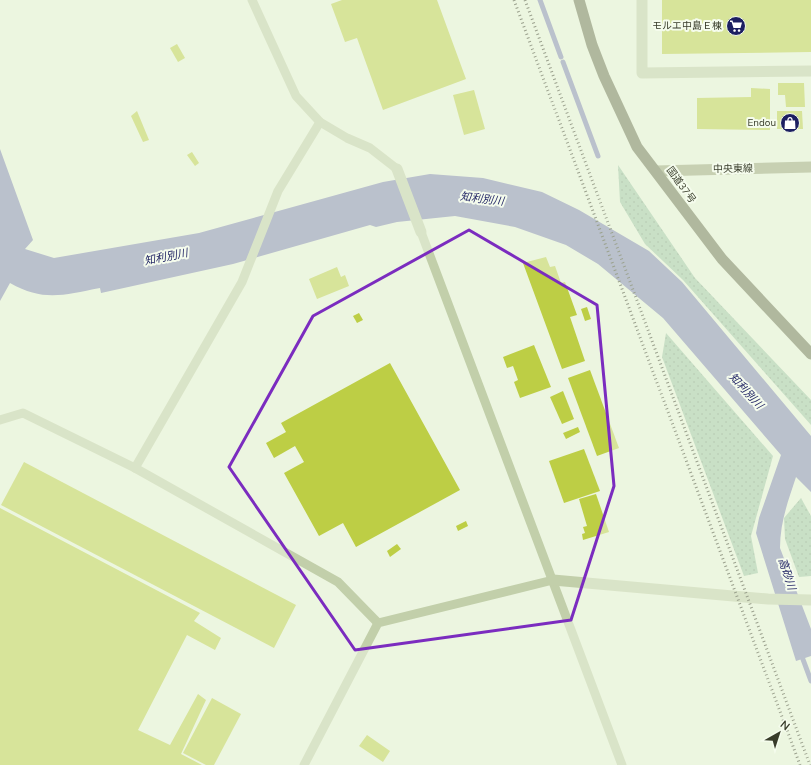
<svg xmlns="http://www.w3.org/2000/svg" width="811" height="765" viewBox="0 0 811 765" font-family="'Nunito Sans','Noto Sans JP',sans-serif">
  <style>
    .grass { fill: url(#grass-dots) }
    .water { fill: #7c80b4 }
    .lines { fill: none; stroke-linecap: round; stroke-linejoin: round }
    .stream { stroke: #7c80b4; stroke-width: 5 }
    .building { fill: #bdce45 }
    .service { stroke: #c2cfaa; stroke-width: 9 }
    .minor { stroke: #c2cfaa; stroke-width: 11 }
    .tertiary { stroke: #c2cfaa; stroke-width: 11 }
    .secondary { stroke: #99a37b; stroke-width: 11 }
    .trunk { stroke: #676e4e; stroke-width: 11 }
    .rail { stroke: #383c2a; stroke-width: 3; stroke-dasharray: 1 3; stroke-linecap: butt }
    .marked { fill: none; stroke: #7b2cbf; stroke-width: 3; stroke-linejoin: round }
    .labels { text-anchor: middle; dominant-baseline: central; stroke-width: 4; stroke-linejoin: round; paint-order: stroke }
    .poi-label { font-size: 10px; fill: #383c2a; stroke: #f5fced; text-anchor: end }
    .street-label { font-size: 10px; fill: #383c2a; stroke: #f5fced }
    .water-label { font-size: 11px; font-style: italic; fill: #1c1f61; stroke: #f5fced }
  </style>
  <defs>
    <pattern id="grass-dots" width="8" height="8" patternUnits="userSpaceOnUse"><rect width="8" height="8" fill="#9ec6a7"/><path d="M2 2h.1M6 6h.1" fill="none" stroke="#82a288" stroke-width="1.8" stroke-linecap="round"/></pattern>
  </defs>
  <rect width="100%" height="100%" fill="#ecf5e0"/>
  <g class="grass">
    <polygon points="618,165 695,278 811,400 811,425 683,280 645,244 620,202"/>
    <polygon points="666,333 773,456 751,536 758,573 744,576 662,357"/>
    <polygon points="801,498 811,516 811,576 799,577 785,539 784,518"/>
  </g>
  <path class="water" d="M0,149L33,240L25,249L54,258L199,233L383,182L430,174L483,178L542,192L579,210L649,251L682,282L811,436V492L796,477C788,501 780,523 780,548L811,629V656L796,661L756,533L759,518L781,455L663,318L598,264L566,245L515,227L455,216L397,222L376,227L370,225L233,264L101,293L100,288C63,295 44,302 10,283L0,301Z"/>
  <g class="lines">
    <g class="stream">
      <polyline points="540,0 561,57"/>
      <polyline points="563,62 598,156"/>
      <polyline points="801,654 811,681"/>
    </g>
  </g>
  <g class="building">
    <polygon points="342,0 437,0 466,79 383,110 357,38 345,42 331,4"/>
    <polygon points="662,0 811,0 811,52 662,54"/>
    <polygon points="177,44 185,58 178,62 170,48"/>
    <polygon points="778,83 804,83 805,107 786,107 785,95 778,95"/>
    <polygon points="751,88 770,89 770,130 697,129 697,98 751,97"/>
    <polygon points="474,90 485,129 464,135 453,95"/>
    <polygon points="137,111 149,140 143,142 131,116"/>
    <polygon points="777,111 802,111 803,129 777,129"/>
    <polygon points="192,152 199,163 195,166 187,155"/>
    <polygon points="546,257 550,267 555,266 561,283 565,282 577,315 570,317 585,361 562,369 523,263"/>
    <polygon points="337,267 341,277 345,275 349,286 317,299 309,279"/>
    <polygon points="587,307 591,319 585,321 581,309"/>
    <polygon points="359,313 363,320 357,323 353,316"/>
    <polygon points="534,345 551,387 520,398 514,382 518,380 513,366 507,368 503,357"/>
    <polygon points="390,363 460,490 356,547 343,523 319,536 284,473 304,462 295,446 274,458 266,443 286,432 281,423"/>
    <polygon points="590,370 619,448 597,456 568,378"/>
    <polygon points="563,391 574,419 562,424 550,397"/>
    <polygon points="578,427 580,432 566,439 563,433"/>
    <polygon points="584,449 600,491 564,503 549,461"/>
    <polygon points="24,462 296,605 274,648 1,505"/>
    <polygon points="596,494 609,532 583,540 582,534 585,533 583,527 587,526 579,499"/>
    <polygon points="0,508 200,613 194,621 221,638 215,650 187,635 138,730 170,745 198,694 206,700 181,754 202,765 0,765"/>
    <polygon points="466,521 468,526 458,531 456,526"/>
    <polygon points="397,544 401,549 390,557 387,551"/>
    <polygon points="212,698 241,714 214,765 206,765 183,753"/>
    <polygon points="367,735 390,751 383,762 359,746"/>
  </g>
  <g class="lines">
    <g class="service">
      <polyline points="252,0 296,96 320,122 347,138 370,148 397,169"/>
      <polyline points="421,232 622,765"/>
      <polyline points="0,420 23,413 135,468 338,582 378,623"/>
      <polyline points="135,468 242,282 278,191 320,122"/>
      <polyline points="304,765 378,623 553,580"/>
    </g>
    <polyline class="minor" points="642,0 642,73 811,71"/>
    <g class="tertiary">
      <polyline points="397,169 421,232"/>
      <polyline points="553,580 768,599 811,600"/>
    </g>
    <polyline class="secondary" points="656,171 811,167"/>
    <polyline class="trunk" points="579,0 592,45 604,76 637,147 722,259 811,354"/>
    <g class="rail">
      <polyline points="514,0 800,765"/>
      <polyline points="525,0 810,765"/>
    </g>
  </g>
  <path d="M0 0H811V765H0ZM469,230L597,305L614,486L571,620L355,650L229,467L313,316Z" fill="#ecf5e0" fill-opacity=".55" fill-rule="evenodd"/>
  <path class="marked" d="M469,230L597,305L614,486L571,620L355,650L229,467L313,316Z"/>
  <defs>
    <g id="supermarket-disc" transform="scale(1)"><circle r="9.5" fill="#1c1f61" stroke="#f5fced"/><path d="M-6-5.5h2.5l.6 2H6L4.5 2H-2.5L-4.4-4H-6ZM-1.5 3.2a1.3 1.3 0 1 0 .1 0ZM3 3.2a1.3 1.3 0 1 0 .1 0Z" fill="#fff"/></g>
    <g id="shop-disc" transform="scale(1)"><circle r="9.5" fill="#1c1f61" stroke="#f5fced"/><path d="M-5-2.5h2.3a2.7 3.5 0 0 1 5.4 0H5L5.5 6h-11ZM-1.5-2.5h3a1.5 2.3 0 0 0-3 0Z" fill="#fff"/></g>
  </defs>
  <g fill-rule="evenodd">
    <use href="#supermarket-disc" x="736" y="26"/>
    <use href="#shop-disc" x="790" y="123"/>
  </g>
  <g class="labels">
    <g class="poi-label">
      <text x="722" y="26">モルエ中島Ｅ棟</text>
      <text x="776" y="123">Endou</text>
    </g>
    <g class="street-label">
      <text transform="translate(733 169) rotate(-1)">中央東線</text>
      <text transform="translate(681 185) rotate(54)">国道37号</text>
    </g>
    <g class="water-label">
      <text transform="translate(482 199) rotate(7)">知利別川</text>
      <text transform="translate(166 257) rotate(-11)">知利別川</text>
      <text transform="translate(746 391) rotate(47)">知利別川</text>
      <text transform="translate(787 574) rotate(72)">高砂川</text>
    </g>
  </g>
  <g transform="translate(779 733) rotate(39)" stroke="#f5fced" stroke-width="3" paint-order="stroke">
  <path d="M0-3L7 15L0 10L-7 15Z" fill="#383c2a"/>
  <text y="-6" font-size="11" font-weight="bold" text-anchor="middle" fill="#383c2a">N</text>
  </g>
</svg>
